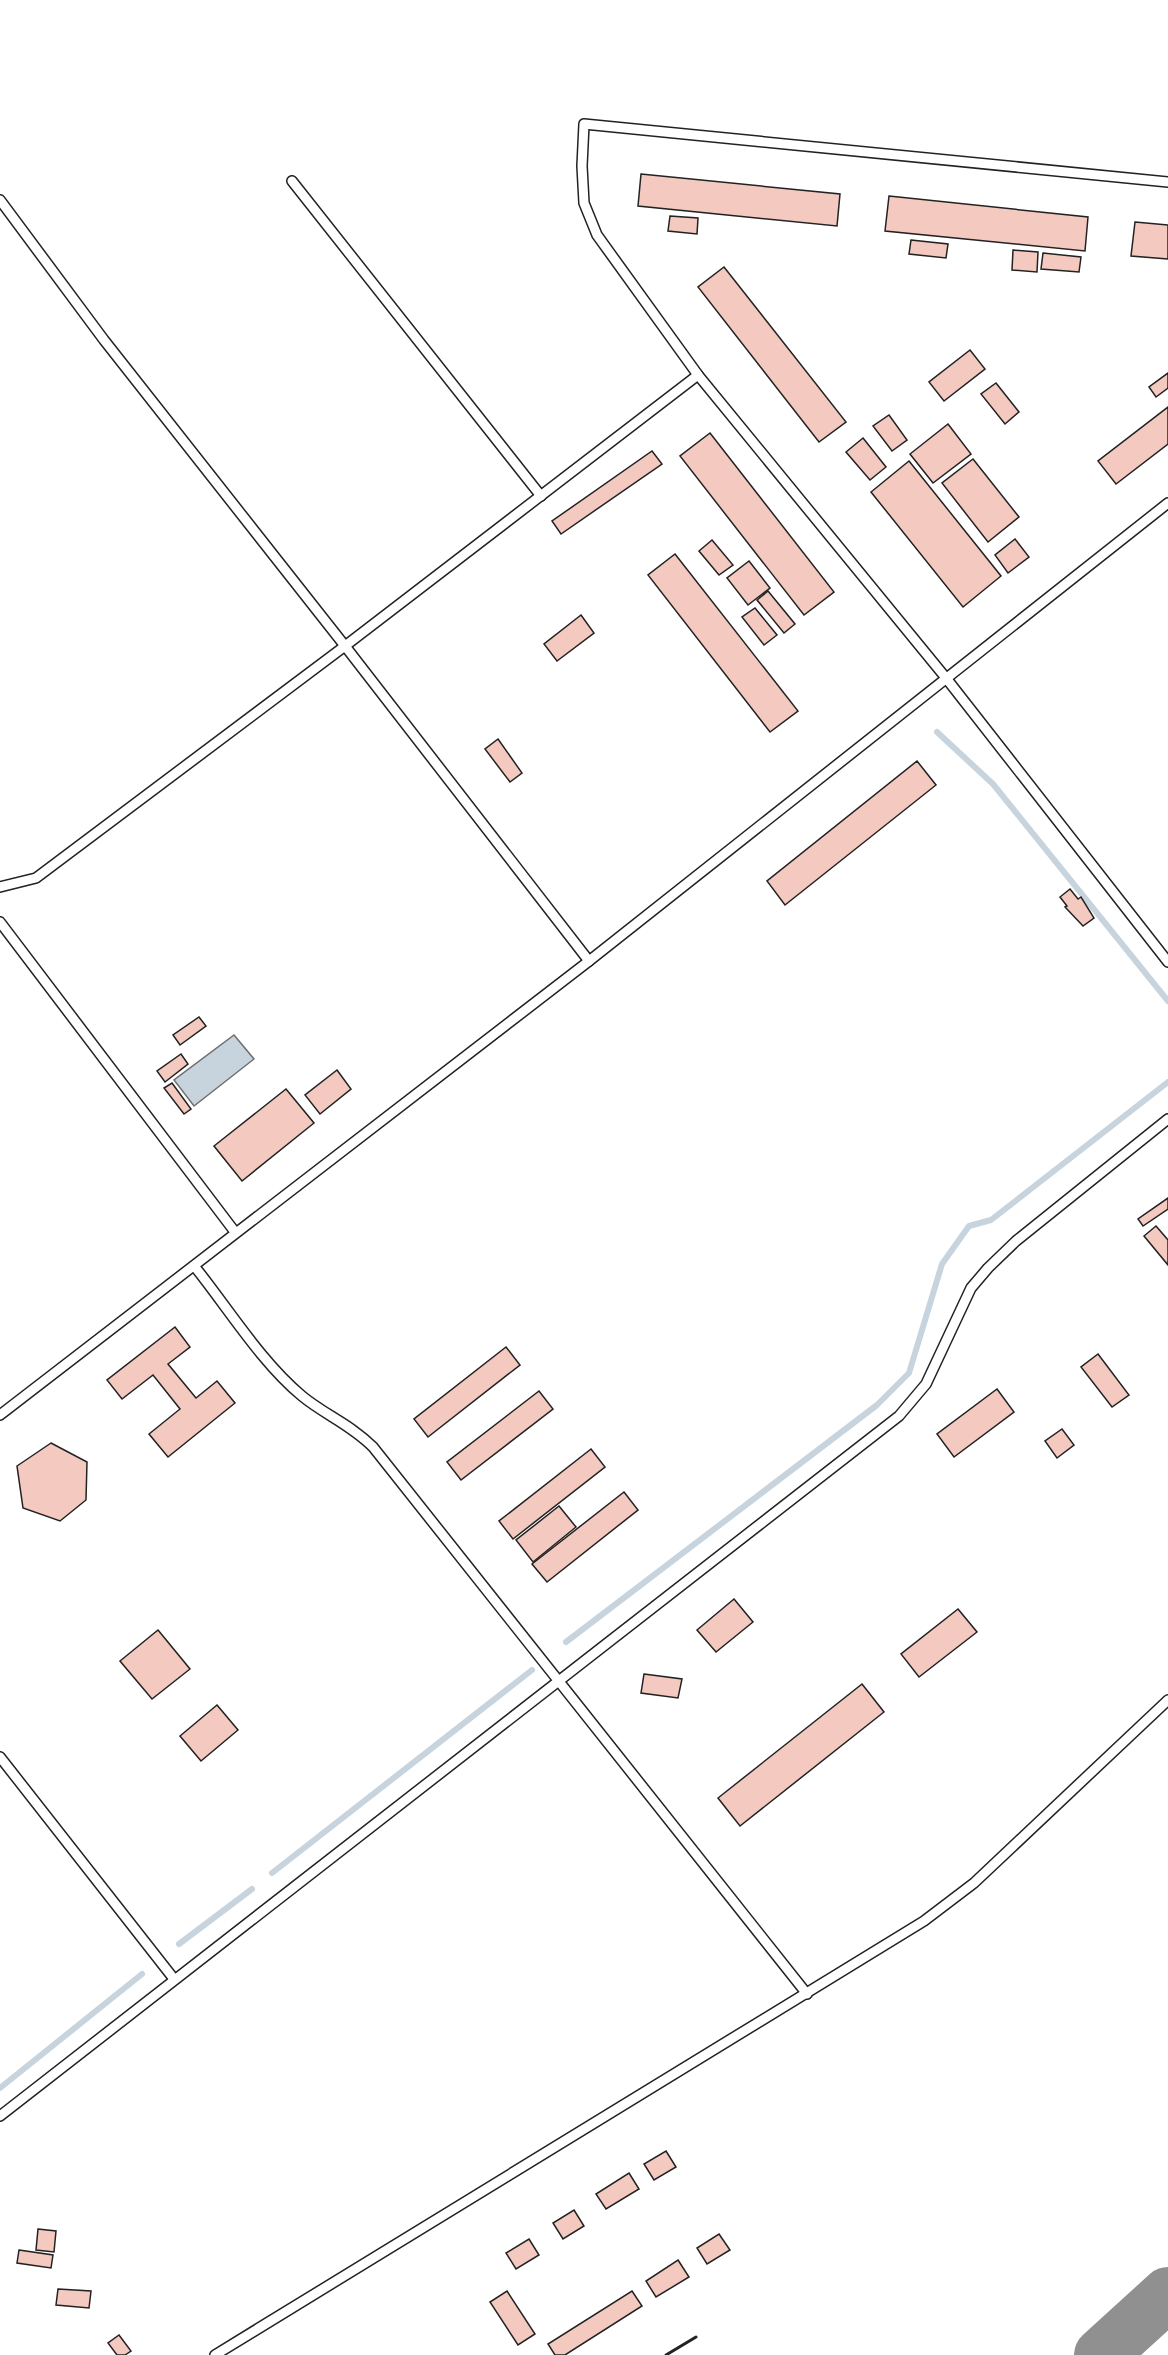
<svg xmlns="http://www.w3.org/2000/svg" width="1168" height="2355" viewBox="0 0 1168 2355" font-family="'PT Sans',sans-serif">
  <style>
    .water { fill: #c7d3dd; stroke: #6f6f6f; stroke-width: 1.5 }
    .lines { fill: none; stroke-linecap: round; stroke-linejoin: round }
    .stream { stroke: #c7d3dd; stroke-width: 6 }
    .taxiway { stroke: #909090; stroke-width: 54 }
    .building { fill: #f3c9c0; stroke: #222; stroke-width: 1.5 }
    .lane-casing { stroke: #222; stroke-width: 12 }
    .lane { stroke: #fff; stroke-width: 9 }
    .wall { stroke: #222; stroke-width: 3 }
  </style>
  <rect width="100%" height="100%" fill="#fff"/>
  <polygon class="water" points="234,1035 254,1059 194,1106 174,1080"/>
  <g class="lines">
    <g class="stream">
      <polyline points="937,732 993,784 1168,1001"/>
      <polyline points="566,1642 877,1405 909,1373 942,1264 969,1226 991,1220 1168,1082"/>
      <polyline points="272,1873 532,1670"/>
      <polyline points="179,1944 252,1889"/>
      <polyline points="0,2088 142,1974"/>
    </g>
    <polyline class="taxiway" points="1101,2355 1168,2294"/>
  </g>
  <g class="building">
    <polygon points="641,174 840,194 837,226 638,206"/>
    <polygon points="889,196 1088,217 1085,251 885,231"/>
    <polygon points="670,216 698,218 697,234 668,231"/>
    <polygon points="1135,222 1168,225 1168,259 1131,256"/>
    <polygon points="911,240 948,244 946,258 909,254"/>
    <polygon points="1013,250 1038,252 1037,272 1012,270"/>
    <polygon points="1043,253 1081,257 1079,272 1041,269"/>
    <polygon points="724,267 846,422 819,442 698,287"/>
    <polygon points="970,350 985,369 944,401 929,382"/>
    <polygon points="1168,373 1168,388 1156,397 1149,387"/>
    <polygon points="996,383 1019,412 1005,424 981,394"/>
    <polygon points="1168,407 1168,444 1116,484 1098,461"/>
    <polygon points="889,415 907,440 892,451 873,426"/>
    <polygon points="948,424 971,454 933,483 910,454"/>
    <polygon points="710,433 834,592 804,615 680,456"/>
    <polygon points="863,438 886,467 870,480 846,452"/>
    <polygon points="652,451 662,464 561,534 552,521"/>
    <polygon points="973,459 1019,517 988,542 942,483"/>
    <polygon points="909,461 1001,576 963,607 871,492"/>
    <polygon points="1015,539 1029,557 1008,573 995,555"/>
    <polygon points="712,540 733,565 719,575 699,551"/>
    <polygon points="675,554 798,711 770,732 648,575"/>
    <polygon points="749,561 770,588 748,605 727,578"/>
    <polygon points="768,591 795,624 784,633 757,600"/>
    <polygon points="755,608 777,635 764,645 742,617"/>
    <polygon points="581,615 594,633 557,661 544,644"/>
    <polygon points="498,739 522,773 510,782 485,749"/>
    <polygon points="917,761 936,785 785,905 767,881"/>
    <polygon points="1070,889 1078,899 1081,897 1094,918 1083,926 1065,907 1067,906 1060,897"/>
    <polygon points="199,1017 206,1026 180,1045 173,1035"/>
    <polygon points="181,1054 188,1064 165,1082 157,1071"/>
    <polygon points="337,1070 351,1089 320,1114 305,1095"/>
    <polygon points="172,1083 191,1109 184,1114 164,1088"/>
    <polygon points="286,1089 314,1123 242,1181 214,1146"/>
    <polygon points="1168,1198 1168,1209 1143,1226 1138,1219"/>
    <polygon points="1156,1226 1168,1240 1168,1265 1144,1236"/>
    <polygon points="175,1327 190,1347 168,1364 196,1398 217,1381 235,1403 168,1457 149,1434 180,1409 153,1375 122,1399 107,1380"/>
    <polygon points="506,1347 520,1365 428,1437 414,1419"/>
    <polygon points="1098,1354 1129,1395 1112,1407 1081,1367"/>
    <polygon points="997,1389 1014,1412 954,1457 937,1434"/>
    <polygon points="539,1391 553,1409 461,1480 447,1462"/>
    <polygon points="1062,1429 1074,1445 1057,1458 1045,1441"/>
    <polygon points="51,1443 87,1462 86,1500 60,1521 23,1508 17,1466"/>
    <polygon points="591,1449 605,1467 513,1539 499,1521"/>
    <polygon points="624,1492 638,1510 547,1582 532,1564"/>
    <polygon points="559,1506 576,1527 533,1562 516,1540"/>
    <polygon points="734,1599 753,1622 716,1652 697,1630"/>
    <polygon points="958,1609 977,1632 919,1677 901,1654"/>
    <polygon points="158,1630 190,1669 152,1699 120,1661"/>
    <polygon points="644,1674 682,1679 678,1698 641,1693"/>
    <polygon points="862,1684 884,1712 740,1826 718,1798"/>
    <polygon points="217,1705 238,1730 201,1761 180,1736"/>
    <polygon points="666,2151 676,2167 654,2180 644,2164"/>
    <polygon points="629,2173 639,2189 606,2209 596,2194"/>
    <polygon points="574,2210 584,2226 563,2239 553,2223"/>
    <polygon points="38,2229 56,2231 54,2252 36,2250"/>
    <polygon points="719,2234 730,2250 707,2264 697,2248"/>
    <polygon points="529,2239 539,2255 516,2269 506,2253"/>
    <polygon points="19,2250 53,2255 51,2268 17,2263"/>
    <polygon points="678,2260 689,2277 656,2297 646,2281"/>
    <polygon points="58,2289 91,2291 89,2308 56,2305"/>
    <polygon points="507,2291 535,2334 518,2345 490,2302"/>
    <polygon points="632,2291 642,2306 565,2355 555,2355 548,2344"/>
    <polygon points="119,2335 131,2351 125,2355 117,2355 108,2343"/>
  </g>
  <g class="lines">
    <g class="lane-casing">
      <g id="lane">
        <polyline points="292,181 541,496"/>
        <polyline points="1168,182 584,124 582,166 584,203 597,235 698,375 946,678 1168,962"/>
        <polyline points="0,200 104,340 345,646 589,961"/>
        <polyline points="0,887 36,878 345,646 698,375"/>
        <polyline points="0,922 235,1232"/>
        <path d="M195,1267C228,1308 261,1362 302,1396C325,1415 350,1424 373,1447L807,1994"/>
        <polyline points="0,1415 589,961 1168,503"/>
        <polyline points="0,1757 174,1979"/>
        <polyline points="0,2116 899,1416 926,1384 971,1288 988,1268 1016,1241 1168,1119"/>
        <polyline points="215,2355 924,1921 974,1883 1168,1700"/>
      </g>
    </g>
    <use href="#lane" class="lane"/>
    <polyline class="wall" points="666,2355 696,2337"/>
  </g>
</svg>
